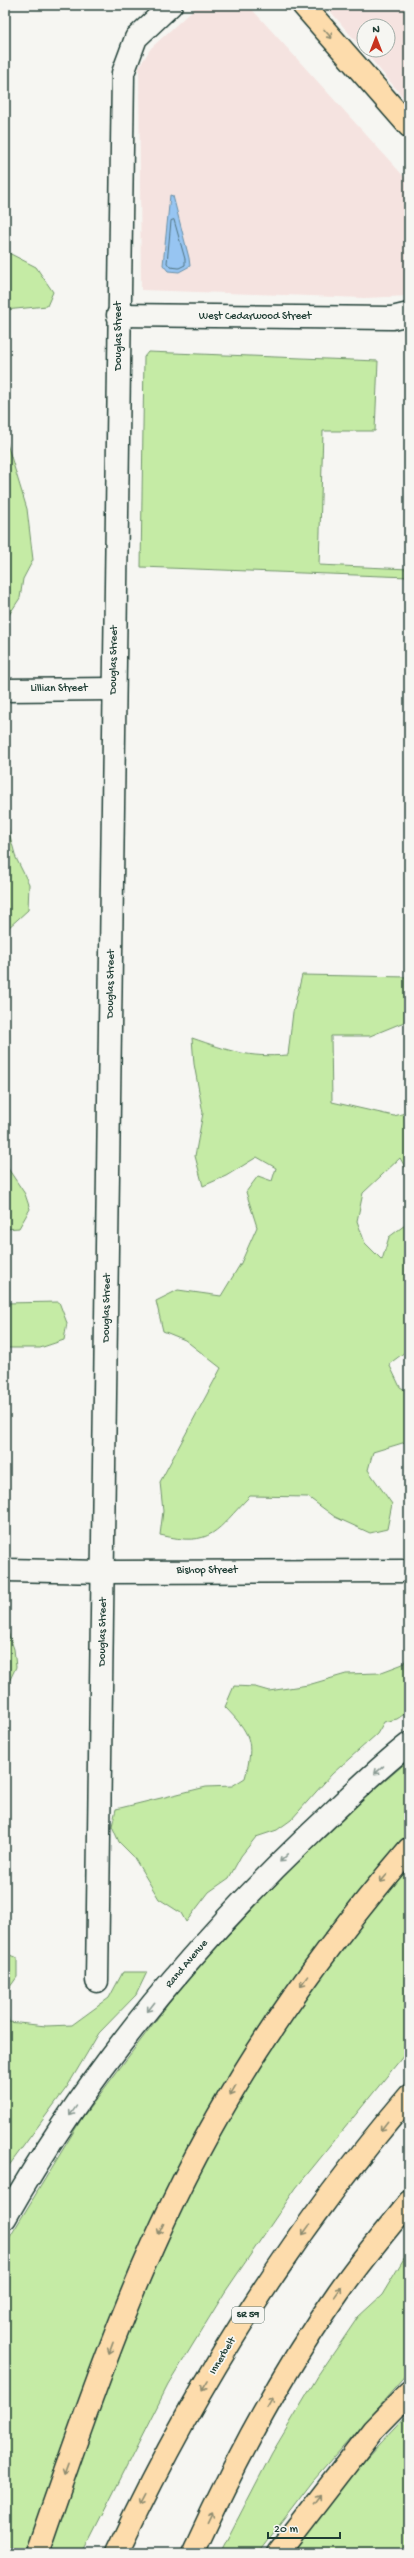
<svg xmlns="http://www.w3.org/2000/svg" width="414" height="2558" viewBox="0 0 414 2558" font-family="'Gochi Hand',sans-serif">
  <style>
    .built { fill: #f5e3e0; fill-rule: evenodd }
    .green { fill: #c5eba5; stroke: #72946c }
    .water { fill: #97c5f2; stroke: #678fa6 }
    .lines { fill: none; stroke-linecap: round; stroke-linejoin: round }
    .shore { stroke: #4f7380; stroke-width: 1 }
    .minor-casing { stroke: #1f3d34; stroke-width: 25 }
    .secondary-casing { stroke: #1f3d34; stroke-width: 25 }
    .primary-casing { stroke: #1f3d34; stroke-width: 25 }
    .motorway-casing { stroke: #1f3d34; stroke-width: 25 }
    .minor { stroke: #f6f6f2; stroke-width: 22 }
    .secondary { stroke: #f6f6f2; stroke-width: 22 }
    .primary { stroke: #fddcac; stroke-width: 22 }
    .motorway { stroke: #fddcac; stroke-width: 22 }
    .oneway { stroke: #8e8c70 }
    .oneway2 { stroke: #8a9a93 }
    .labels { text-anchor: middle; dominant-baseline: central; stroke-width: 3.5; stroke-linejoin: round; paint-order: stroke }
    .shield { fill: #f6f6f2; stroke: #60746d; stroke-width: 1 }
    .shield-label { font-size: 10px; font-weight: bold; fill: #1f3d34 }
    .street-label { font-size: 11px; fill: #1f3d34; stroke: #f6f6f2 }
  </style>
  <rect width="100%" height="100%" fill="#f6f6f2"/>
  <filter id="ink" filterUnits="userSpaceOnUse"><feTurbulence type="fractalNoise" baseFrequency=".025" numOctaves="2"/><feDisplacementMap in="SourceGraphic" scale="8" xChannelSelector="R" yChannelSelector="G"/><feConvolveMatrix kernelMatrix="1 2 1 2 8 2 1 2 1" color-interpolation-filters="sRGB"/></filter>
  <g filter="url(#ink)">
    <g class="built">
      <polygon points="198,5 248,5 409,182 409,296 364,298 141,290 139,67 151,48"/>
      <path d="M325,5H409V104ZM364,26H388V50H364Z"/>
    </g>
    <g class="green">
      <polygon points="5,251 36,267 53,292 47,306 5,310"/>
      <polygon points="148,352 378,361 375,431 323,431 319,565 409,569 409,577 141,567 144,357"/>
      <polygon points="5,437 27,509 33,560 23,579 20,598 5,621"/>
      <polygon points="5,818 16,858 29,884 28,910 7,929 7,951 5,953"/>
      <path d="M302,975L409,977V1020L370,1036H331L332,1102L394,1116L409,1112V1174L400,1158L363,1193L357,1221L365,1243L382,1260L389,1237L409,1222V1349L389,1364L400,1387L409,1392V1441L373,1452L368,1470L392,1504L387,1529L370,1533L335,1517L308,1497L250,1496C216,1530 213,1548 160,1535L163,1511L160,1482L221,1368L185,1340L163,1331L156,1301L178,1290L221,1296L241,1263L257,1227L246,1192L258,1176L272,1181L276,1168L257,1157L226,1176L203,1186L195,1156L203,1113L194,1064L192,1038C230,1051 247,1058 288,1055L293,1012Z"/>
      <polygon points="5,1164 25,1194 30,1209 19,1228 5,1229"/>
      <polygon points="59,1302 67,1323 64,1340 40,1348 5,1348 5,1303"/>
      <polygon points="5,1624 14,1649 16,1667 5,1690"/>
      <path d="M409,1655V1711L397,1719L384,1722L377,1734L332,1774L291,1820L277,1830L256,1837L241,1856L229,1878L209,1892L186,1922L181,1913L159,1899L133,1856L119,1842L112,1826L116,1809L206,1787L232,1786L245,1778C255,1741 250,1733 225,1707L234,1686L255,1687L269,1691L308,1685L346,1674L379,1673L403,1664Z"/>
      <polygon points="409,1760 409,1835 288,1985 216,2106 27,2553 5,2553 5,2245 82,2118 175,1995 206,1958 328,1830"/>
      <polygon points="409,1862 409,2049 296,2188 225,2292 168,2385 83,2553 48,2553 130,2321 198,2172 249,2081 325,1965"/>
      <polygon points="5,1953 17,1958 17,1977 5,1994"/>
      <polygon points="123,1972 147,1972 136,1995 99,2033 67,2087 5,2171 5,2009 9,2022 46,2026 72,2025 109,1998"/>
      <polygon points="409,2250 409,2372 313,2481 258,2553 220,2553 272,2453 318,2376 358,2317 382,2295"/>
      <polygon points="409,2413 409,2553 290,2553 337,2490"/>
    </g>
    <polygon class="water" points="170,195 173,196 189,258 190,266 179,272 168,271 163,265"/>
    <g class="lines">
      <polygon class="shore" points="174,220 185,259 185,265 179,268 170,267 167,263 171,221"/>
      <g class="minor-casing">
        <g id="minor">
          <polyline points="118,315 392,318 409,314"/>
          <polyline points="5,690 114,689"/>
          <polyline points="5,1570 104,1572 409,1571"/>
          <polyline points="97,1981 123,73 136,38 171,5"/>
        </g>
      </g>
      <g class="secondary-casing">
        <path id="secondary" d="M5,2218C86,2075 193,1946 311,1833C343,1803 374,1771 409,1744"/>
      </g>
      <g class="primary-casing">
        <polyline id="primary" points="303,5 409,126"/>
      </g>
      <g class="motorway-casing">
        <g id="motorway">
          <path d="M37,2553C88,2405 139,2254 217,2118C272,2021 337,1933 409,1849"/>
          <path d="M117,2553C193,2390 292,2233 409,2096"/>
          <path d="M193,2553C234,2463 281,2374 338,2293C360,2261 385,2232 409,2202"/>
          <polyline points="278,2553 373,2430 409,2393"/>
        </g>
      </g>
      <use href="#minor" class="minor"/>
      <use href="#secondary" class="secondary"/>
      <use href="#primary" class="primary"/>
      <use href="#motorway" class="motorway"/>
    </g>
    <defs><path id="oneway-shaft" d="M-6 0H5M1.5-3L5.5 0L1.5 3" fill="none" stroke-width="1.6" stroke-linecap="round" stroke-linejoin="round"/></defs>
    <g class="oneway">
      <use href="#oneway-shaft" transform="translate(328 34) rotate(49)"/>
      <use href="#oneway-shaft" transform="translate(384 1878) rotate(130)"/>
      <use href="#oneway-shaft" transform="translate(304 1981) rotate(126)"/>
      <use href="#oneway-shaft" transform="translate(233 2090) rotate(120)"/>
      <use href="#oneway-shaft" transform="translate(384 2126) rotate(128)"/>
      <use href="#oneway-shaft" transform="translate(161 2229) rotate(115)"/>
      <use href="#oneway-shaft" transform="translate(306 2230) rotate(126)"/>
      <use href="#oneway-shaft" transform="translate(338 2292) rotate(-55)"/>
      <use href="#oneway-shaft" transform="translate(111 2348) rotate(110)"/>
      <use href="#oneway-shaft" transform="translate(205 2386) rotate(121)"/>
      <use href="#oneway-shaft" transform="translate(270 2403) rotate(-60)"/>
      <use href="#oneway-shaft" transform="translate(66 2470) rotate(110)"/>
      <use href="#oneway-shaft" transform="translate(317 2499) rotate(-53)"/>
      <use href="#oneway-shaft" transform="translate(143 2500) rotate(118)"/>
      <use href="#oneway-shaft" transform="translate(210 2518) rotate(-64)"/>
    </g>
    <g class="oneway2">
      <use href="#oneway-shaft" transform="translate(379 1770) rotate(139)"/>
      <use href="#oneway-shaft" transform="translate(284 1858) rotate(136)"/>
      <use href="#oneway-shaft" transform="translate(151 2007) rotate(128)"/>
      <use href="#oneway-shaft" transform="translate(73 2111) rotate(125)"/>
    </g>
  </g>
  <g class="labels">
    <rect class="shield" x="232" y="2307" width="32" height="16" rx="3"/>
    <g class="shield-label">
      <text x="248" y="2315">SR 59</text>
    </g>
    <g class="street-label">
      <text x="255" y="317">West Cedarwood Street</text>
      <text transform="translate(119 336) rotate(-90)">Douglas Street</text>
      <text transform="translate(114 660) rotate(-89)">Douglas Street</text>
      <text x="59" y="689">Lillian Street</text>
      <text transform="translate(111 984) rotate(-89)">Douglas Street</text>
      <text transform="translate(107 1308) rotate(-89)">Douglas Street</text>
      <text x="207" y="1571">Bishop Street</text>
      <text transform="translate(103 1632) rotate(-89)">Douglas Street</text>
      <text transform="translate(187 1964) rotate(-50)">Rand Avenue</text>
      <text transform="translate(223 2356) rotate(-59)">Innerbelt</text>
    </g>
  </g>
  <rect width="414" height="2558" fill="none" stroke="#f6f6f2" stroke-width="20"/>
  <rect x="10" y="10" width="394" height="2538" fill="none" stroke="#1f3d34" stroke-width="1.5" filter="url(#ink)"/>
  <g transform="translate(376 38)"><circle r="19" fill="#f6f6f2" stroke="#a0aca6"/>
  <path d="M0-3L7 15L0 10L-7 15Z" fill="#c8321e"/>
  <text y="-6" font-size="11" font-weight="bold" text-anchor="middle" fill="#1f3d34">N</text>
  </g>
  <path d="M268 2532v6h72v-6" fill="none" stroke="#1f3d34" stroke-width="2"/>
  <text x="274" y="2532" font-size="12" fill="#1f3d34" stroke="#f6f6f2" stroke-width="3" paint-order="stroke">20 m</text>
</svg>
